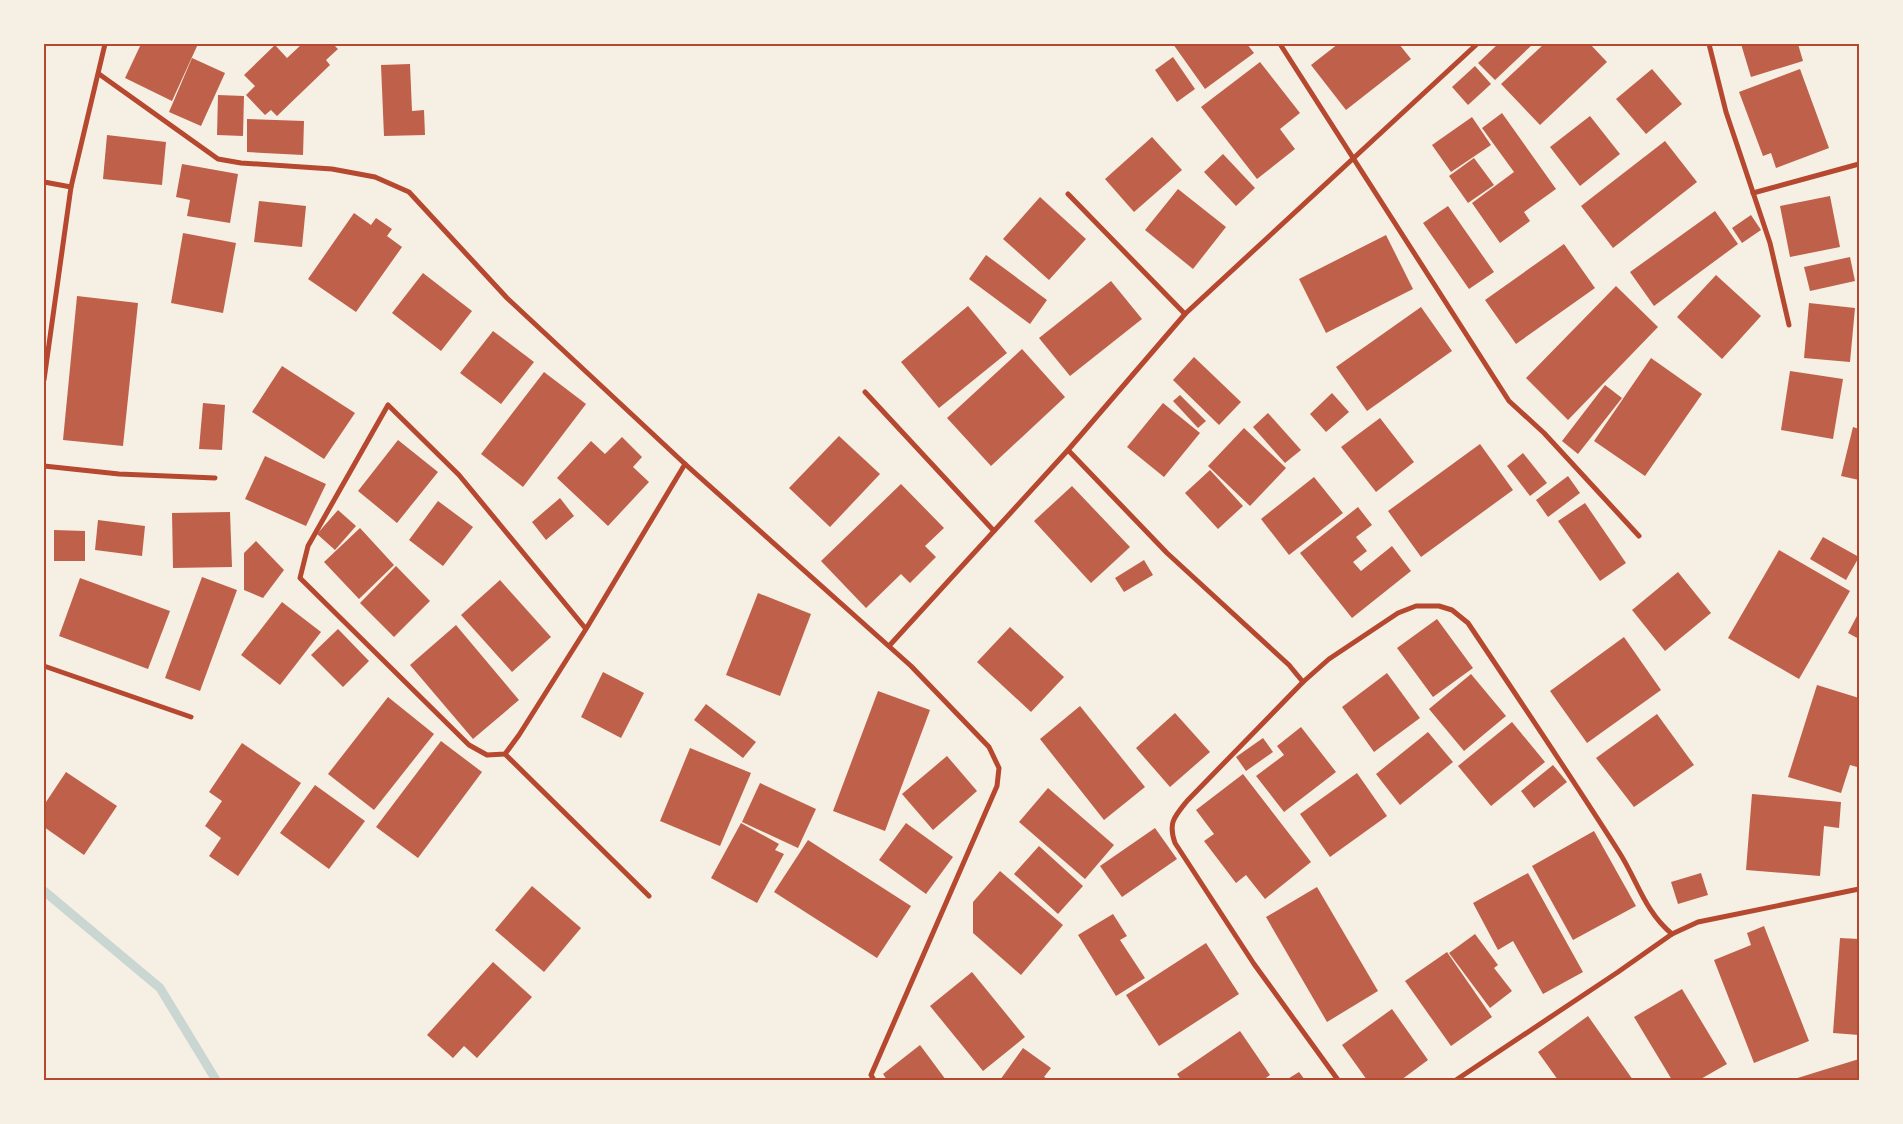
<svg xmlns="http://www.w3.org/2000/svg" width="1903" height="1124" viewBox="0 0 1903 1124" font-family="'Titillium Web',sans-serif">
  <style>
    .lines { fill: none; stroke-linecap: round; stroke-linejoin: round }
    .stream { stroke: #c9d6d2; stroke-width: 9 }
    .building { fill: #bf614a }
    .minor { stroke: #b5482f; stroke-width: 5 }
    .neatline { fill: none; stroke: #b5482f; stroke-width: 2 }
  </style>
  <rect width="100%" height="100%" fill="#f6efe4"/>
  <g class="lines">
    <polyline class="stream" points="44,891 160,988 216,1080"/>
  </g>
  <g class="building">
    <polygon points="141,44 198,44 172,101 125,78"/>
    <polygon points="302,44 333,44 338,49 326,60 330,65 277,116 271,110 265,115 246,95 255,86 244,75 275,45 287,58"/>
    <polygon points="1173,44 1247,44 1254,53 1205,89"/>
    <polygon points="1338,44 1399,44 1411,59 1346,110 1311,65"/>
    <polygon points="1498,44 1533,44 1495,80 1478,63"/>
    <polygon points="1544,44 1590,44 1607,62 1540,125 1501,84"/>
    <polygon points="1741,44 1798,44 1803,61 1751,77"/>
    <polygon points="1173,57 1195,89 1177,102 1155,70"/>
    <polygon points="192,58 225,73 201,126 169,112"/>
    <polygon points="1260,62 1300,113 1280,129 1295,149 1257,179 1201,107"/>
    <polygon points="410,64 412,111 424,110 425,135 384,136 381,65"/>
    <polygon points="1475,66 1491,84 1468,105 1452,87"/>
    <polygon points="1652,69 1682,104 1646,134 1616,99"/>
    <polygon points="1800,69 1829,148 1776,168 1771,153 1763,156 1739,92"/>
    <polygon points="218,95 244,96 243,136 217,135"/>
    <polygon points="1502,113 1556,189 1524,212 1530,221 1500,243 1472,203 1514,172 1482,128"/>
    <polygon points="1590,116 1620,154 1580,186 1550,147"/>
    <polygon points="1472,117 1491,145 1451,172 1432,145"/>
    <polygon points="247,119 304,121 303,155 247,152"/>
    <polygon points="107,135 166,142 162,185 103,179"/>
    <polygon points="1152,137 1182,170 1134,212 1105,179"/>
    <polygon points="1665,141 1697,182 1613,248 1581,206"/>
    <polygon points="1223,154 1255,188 1236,206 1204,172"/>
    <polygon points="1474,158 1494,185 1468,203 1449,176"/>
    <polygon points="182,164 238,174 230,223 187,216 190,200 176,197"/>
    <polygon points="1178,189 1226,227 1193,269 1145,230"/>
    <polygon points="1830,196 1840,247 1790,257 1780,206"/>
    <polygon points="1040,197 1086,239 1049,280 1003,239"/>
    <polygon points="259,201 306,206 302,247 254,242"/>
    <polygon points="1448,206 1494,272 1469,289 1423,223"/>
    <polygon points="1715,211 1738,244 1654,306 1630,272"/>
    <polygon points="354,213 371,225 376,218 392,229 387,236 402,247 356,312 308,279"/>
    <polygon points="1751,215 1761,230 1742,243 1732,228"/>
    <polygon points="183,233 236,243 223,313 171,303"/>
    <polygon points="1386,235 1413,289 1326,333 1299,279"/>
    <polygon points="1564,244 1595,288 1516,344 1485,300"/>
    <polygon points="986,255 1047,300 1030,324 969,279"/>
    <polygon points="1850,257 1855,281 1810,291 1804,267"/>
    <polygon points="423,273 472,311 441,351 392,313"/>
    <polygon points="1716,275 1761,316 1722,359 1677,317"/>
    <polygon points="1111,281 1142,319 1070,376 1039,338"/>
    <polygon points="1616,286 1658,327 1568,420 1526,378"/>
    <polygon points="77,296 138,303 123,446 63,440"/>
    <polygon points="1809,303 1855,308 1850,362 1804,358"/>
    <polygon points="968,306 1007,353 939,408 901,362"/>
    <polygon points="1421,307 1452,351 1367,411 1336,367"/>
    <polygon points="493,331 534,362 501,404 460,373"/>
    <polygon points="1022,349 1065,397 991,466 947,418"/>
    <polygon points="1194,357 1241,402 1219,425 1173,380"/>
    <polygon points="1651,358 1702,394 1645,476 1594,441"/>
    <polygon points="282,366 355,413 324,459 252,412"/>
    <polygon points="1790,371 1843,379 1833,439 1781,430"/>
    <polygon points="544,372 586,404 523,487 481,454"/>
    <polygon points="1605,385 1622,398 1578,454 1562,441"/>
    <polygon points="1332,393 1349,412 1326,432 1310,414"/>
    <polygon points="1180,395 1206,421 1198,428 1173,401"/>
    <polygon points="203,403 225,405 222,450 199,449"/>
    <polygon points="1163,403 1200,433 1164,477 1127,447"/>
    <polygon points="1268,413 1301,450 1285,463 1253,427"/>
    <polygon points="1380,418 1414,462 1376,492 1341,447"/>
    <polygon points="1853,427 1859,429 1859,480 1841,476"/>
    <polygon points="1244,428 1286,468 1250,506 1208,466"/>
    <polygon points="839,436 880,474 830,527 789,488"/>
    <polygon points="622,437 642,457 633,467 649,482 608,526 557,478 591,441 605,454"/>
    <polygon points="398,440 438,472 397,523 358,491"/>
    <polygon points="1480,444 1513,490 1421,557 1388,511"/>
    <polygon points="1523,453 1547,483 1530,496 1507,466"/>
    <polygon points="265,456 326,484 306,526 245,499"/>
    <polygon points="1210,470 1243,506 1218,529 1185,493"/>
    <polygon points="1568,476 1580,493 1548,517 1536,500"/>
    <polygon points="1314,477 1343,513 1289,555 1261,519"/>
    <polygon points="901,484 944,528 925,546 936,557 910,583 901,574 866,608 821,561"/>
    <polygon points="1072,486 1130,547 1091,583 1034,521"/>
    <polygon points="560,498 574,516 546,540 532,522"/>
    <polygon points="438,501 473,527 443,566 409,540"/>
    <polygon points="1585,503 1626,563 1600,581 1558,521"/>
    <polygon points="1358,507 1372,525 1356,537 1367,551 1353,562 1361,571 1392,546 1411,571 1352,618 1300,553"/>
    <polygon points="338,510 356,526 335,550 317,534"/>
    <polygon points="230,512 232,567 173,568 172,513"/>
    <polygon points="98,520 145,526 142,556 95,550"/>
    <polygon points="360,528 394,565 359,599 324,562"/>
    <polygon points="54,530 85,531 85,561 54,561"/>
    <polygon points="1823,537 1859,557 1846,580 1810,559"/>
    <polygon points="256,541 284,570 263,598 244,590 244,553"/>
    <polygon points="1779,550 1850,591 1799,679 1728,638"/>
    <polygon points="1144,560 1153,575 1124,592 1115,578"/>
    <polygon points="396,566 430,601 394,637 360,603"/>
    <polygon points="1678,572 1711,613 1665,651 1632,610"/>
    <polygon points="202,577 237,590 200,691 165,678"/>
    <polygon points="80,578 170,611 148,669 59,636"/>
    <polygon points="500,580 551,637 512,672 461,615"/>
    <polygon points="758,593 811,614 780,696 726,675"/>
    <polygon points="282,602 321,632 280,685 241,655"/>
    <polygon points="1859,612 1859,639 1848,633"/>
    <polygon points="1437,619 1473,668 1433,697 1397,648"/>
    <polygon points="456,625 519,700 473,739 410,665"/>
    <polygon points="1010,627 1064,677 1031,712 977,662"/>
    <polygon points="338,629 369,661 343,687 311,655"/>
    <polygon points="1624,637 1661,690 1587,743 1550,691"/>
    <polygon points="603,672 644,693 621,738 581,717"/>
    <polygon points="1387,673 1420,718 1374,752 1342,707"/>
    <polygon points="1471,674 1506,716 1464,751 1429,709"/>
    <polygon points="1817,685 1859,698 1859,761 1857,767 1850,765 1841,793 1788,777"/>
    <polygon points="878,691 930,710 885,831 833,811"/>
    <polygon points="388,697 434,734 374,810 328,774"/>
    <polygon points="706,704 756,742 743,758 694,720"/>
    <polygon points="1080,706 1145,787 1104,820 1040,739"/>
    <polygon points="1175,713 1210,752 1170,787 1136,748"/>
    <polygon points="1657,714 1694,765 1634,807 1596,758"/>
    <polygon points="1512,722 1545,762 1491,806 1458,766"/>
    <polygon points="1301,727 1336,772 1284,812 1256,776 1284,755 1277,746"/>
    <polygon points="1428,732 1453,762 1400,805 1376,774"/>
    <polygon points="1263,738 1273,752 1246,771 1236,757"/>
    <polygon points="441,741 482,772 418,858 376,827"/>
    <polygon points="242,743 301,783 238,876 209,856 221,838 205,826 222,801 209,792"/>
    <polygon points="690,748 751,773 720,846 660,821"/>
    <polygon points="947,756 977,791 933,830 902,794"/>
    <polygon points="1553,765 1567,782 1534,808 1521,791"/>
    <polygon points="66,772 117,806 84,855 44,827 44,805"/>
    <polygon points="1357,773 1387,816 1330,857 1300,814"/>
    <polygon points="1243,774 1311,862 1265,899 1246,875 1236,883 1204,841 1214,834 1196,810"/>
    <polygon points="760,783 816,809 798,848 742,822"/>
    <polygon points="315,785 365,821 329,869 280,833"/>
    <polygon points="1048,788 1114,845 1085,879 1019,822"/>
    <polygon points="1752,794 1841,802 1839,828 1824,826 1820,876 1746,870"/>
    <polygon points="741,823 779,844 775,850 784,854 757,903 711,878"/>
    <polygon points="906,823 953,857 926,894 879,860"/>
    <polygon points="1155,828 1177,859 1122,897 1100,866"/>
    <polygon points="1594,831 1636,906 1573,940 1532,866"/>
    <polygon points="808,840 911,906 877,958 774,892"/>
    <polygon points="1039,846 1083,886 1058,914 1014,874"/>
    <polygon points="1000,871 1063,925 1021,975 973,933 973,902"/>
    <polygon points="1528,873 1583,972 1543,994 1513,941 1498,950 1473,903"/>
    <polygon points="1701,873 1708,895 1678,904 1671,882"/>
    <polygon points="532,886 581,928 544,972 495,930"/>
    <polygon points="1317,887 1378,991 1327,1022 1266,917"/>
    <polygon points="1113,914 1127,936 1120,940 1145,978 1116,996 1078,935"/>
    <polygon points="1764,926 1809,1041 1754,1063 1714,960 1751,945 1747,933"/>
    <polygon points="1475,934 1498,965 1494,968 1512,991 1490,1008 1449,953"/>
    <polygon points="1840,938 1859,939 1859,1035 1833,1033"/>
    <polygon points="1206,943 1239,994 1159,1046 1126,995"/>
    <polygon points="1447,952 1492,1017 1451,1046 1405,981"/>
    <polygon points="493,962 532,997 477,1058 464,1046 453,1058 427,1035"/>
    <polygon points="972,972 1025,1037 983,1071 930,1006"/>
    <polygon points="1682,989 1727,1064 1699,1080 1672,1080 1634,1017"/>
    <polygon points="1392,1009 1428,1060 1401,1080 1367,1080 1342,1045"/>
    <polygon points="1588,1016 1633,1080 1558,1080 1538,1052"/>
    <polygon points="1240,1031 1270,1075 1263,1080 1181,1080 1177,1074"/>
    <polygon points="920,1045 946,1080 887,1080 883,1074"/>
    <polygon points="1023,1048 1051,1068 1044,1077 1050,1080 1000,1080"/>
    <polygon points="1859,1059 1859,1080 1791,1080"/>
    <polygon points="1299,1072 1305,1080 1286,1080"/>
  </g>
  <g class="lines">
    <g class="minor">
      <polyline points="1280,44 1509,401 1544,433 1639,536"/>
      <polyline points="1709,44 1726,112 1770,243 1789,325"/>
      <polyline points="99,74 218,159 241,163 332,169 375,177 409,192 507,298 685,464 911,666 989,747 999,768 997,786 871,1075 874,1080"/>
      <polyline points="44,182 71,187"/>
      <polyline points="1753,193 1859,164"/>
      <polyline points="1068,194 1185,314"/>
      <polyline points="44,380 71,187 105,44"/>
      <polyline points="865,392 994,531"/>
      <polyline points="1068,450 1167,553 1289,665 1303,682"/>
      <polyline points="44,466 119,474 215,478"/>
      <polyline points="586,629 459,475 388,405 308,546 300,578 469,745 487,755 505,754 519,735 586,629 685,464"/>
      <polyline points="889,646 1068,450 1185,314 1477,44"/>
      <polyline points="44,666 191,717"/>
      <polyline points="505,754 649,896"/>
      <path d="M1338,1080L1254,964L1175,843C1168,823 1174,817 1187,801L1303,682L1329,659L1398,613L1416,606H1439L1452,610L1468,623C1519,699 1570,775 1619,852C1637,880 1645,912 1672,934"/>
      <polyline points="1456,1080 1618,972 1672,934 1698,922 1859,889"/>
    </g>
  </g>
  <rect width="1903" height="1124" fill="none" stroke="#f6efe4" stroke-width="90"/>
  <rect x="45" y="45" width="1813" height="1034" class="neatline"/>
</svg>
